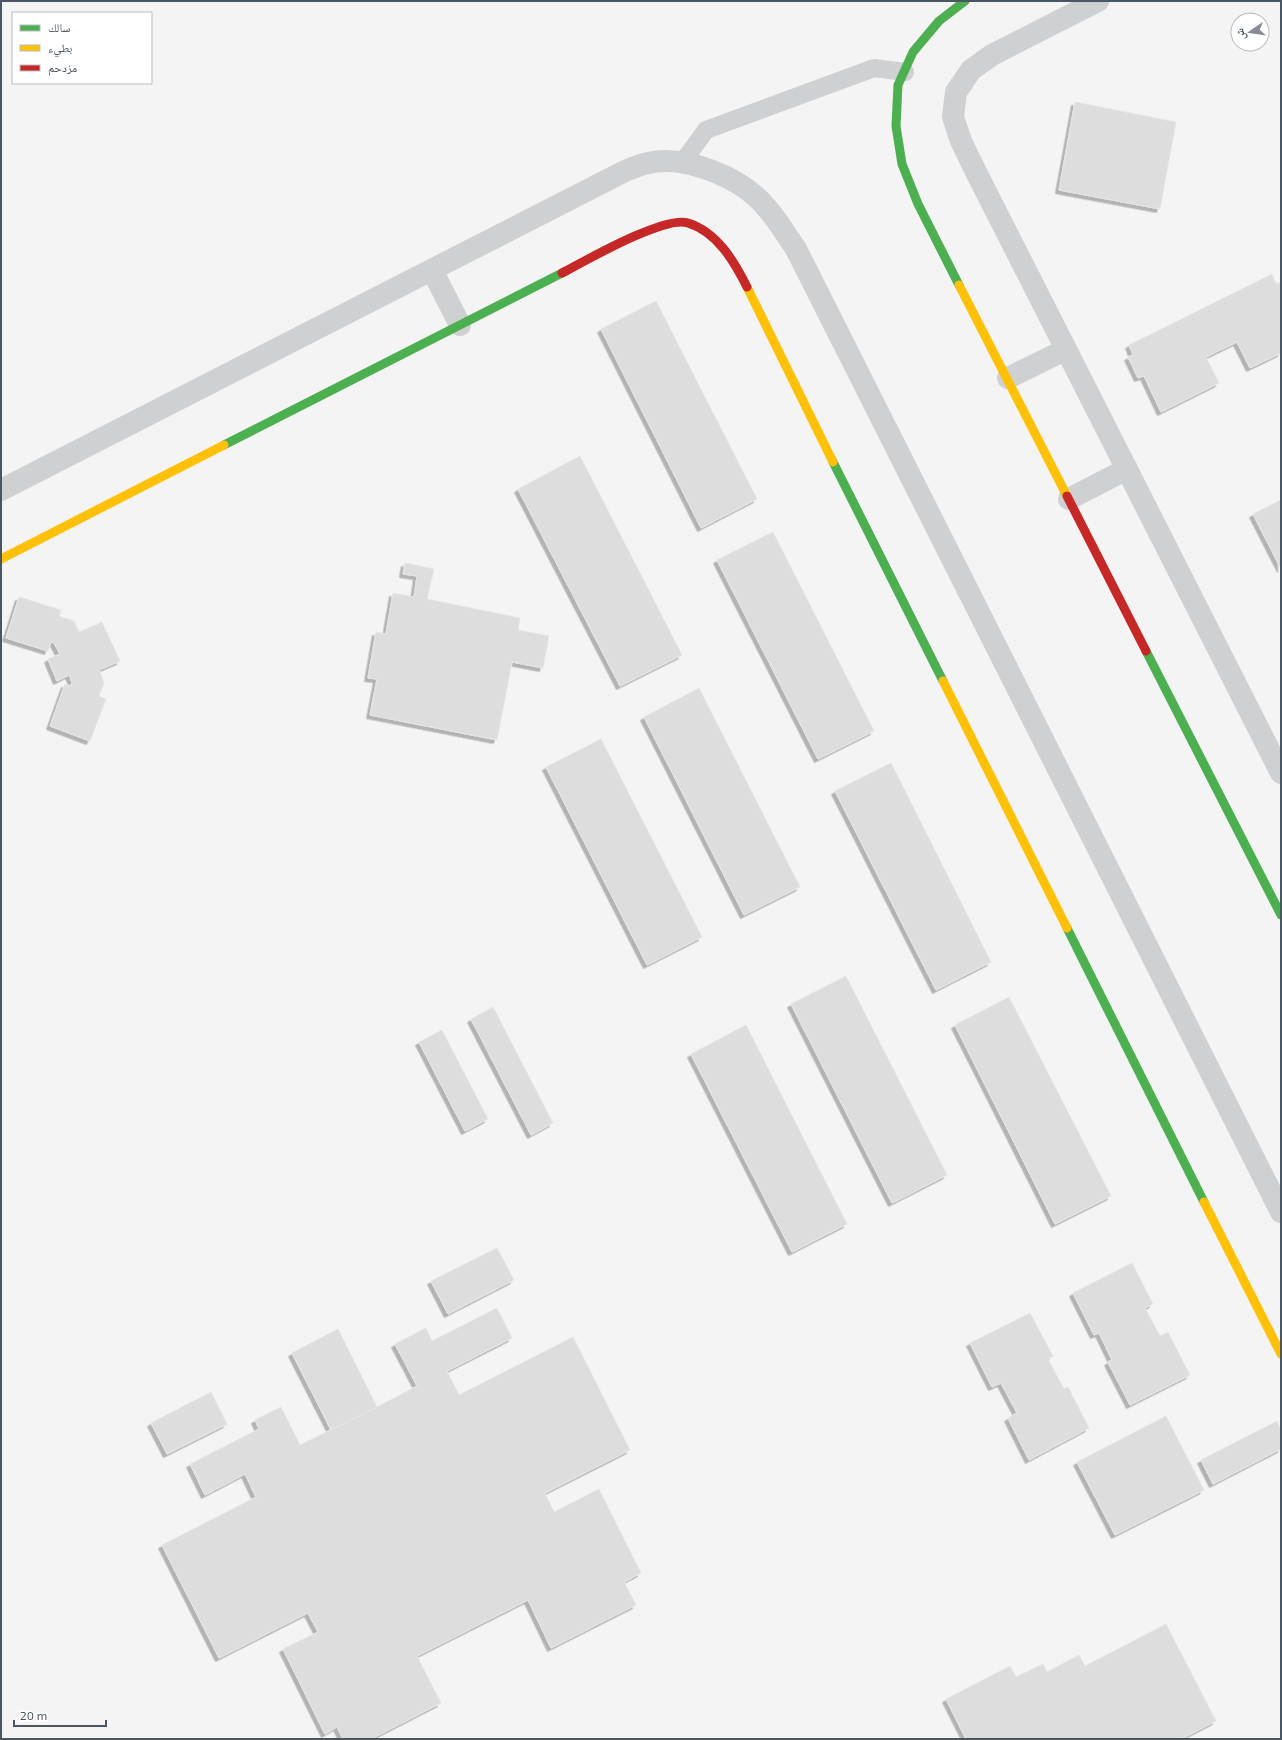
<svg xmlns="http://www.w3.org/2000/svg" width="1282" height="1740" viewBox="0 0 1282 1740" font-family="'Exo 2','Noto Naskh Arabic',sans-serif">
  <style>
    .building { fill: #ddddde; stroke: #e5e6e7; filter: url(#shadow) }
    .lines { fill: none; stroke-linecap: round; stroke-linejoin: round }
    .lane { stroke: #ced0d2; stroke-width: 18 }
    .street { stroke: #ced0d2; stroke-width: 22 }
    .fast { stroke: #4caf50; stroke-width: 9 }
    .slow { stroke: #ffc107; stroke-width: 9 }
    .jam { stroke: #c62828; stroke-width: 9 }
  </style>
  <defs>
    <filter id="shadow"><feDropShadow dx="-3.5" dy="3.5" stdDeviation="0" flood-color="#0004"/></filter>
  </defs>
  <rect width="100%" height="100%" fill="#f4f4f4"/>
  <g class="building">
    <polygon points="1075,102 1176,122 1160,209 1059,190"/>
    <polygon points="1272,274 1276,284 1281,282 1281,353 1250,368 1237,342 1206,357 1219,383 1161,412 1144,376 1138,378 1128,357 1133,355 1129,345"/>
    <polygon points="656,301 757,499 701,528 601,329"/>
    <polygon points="580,456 682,655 620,686 518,489"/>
    <polygon points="1281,500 1281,569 1253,514"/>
    <polygon points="773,532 874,731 818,759 717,560"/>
    <polygon points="405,563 434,569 427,599 520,618 518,630 549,636 543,668 512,662 497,740 370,715 377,679 368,678 376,632 386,634 393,593 414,597 417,576 403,574"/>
    <polygon points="19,597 61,610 59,616 74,621 79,632 102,622 120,661 99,670 104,683 99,696 106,699 90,741 50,726 65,684 71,686 72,682 69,675 57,681 48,659 60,654 54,643 51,642 48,651 6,638"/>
    <polygon points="699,688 800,887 744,915 644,717"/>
    <polygon points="601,739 702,937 647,965 546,767"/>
    <polygon points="891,763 991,962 936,990 835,791"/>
    <polygon points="846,976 947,1175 892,1203 791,1004"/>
    <polygon points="1009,997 1111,1196 1055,1224 955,1025"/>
    <polygon points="493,1007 553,1123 531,1135 471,1019"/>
    <polygon points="746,1025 847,1224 792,1252 691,1054"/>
    <polygon points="442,1030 488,1119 465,1131 419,1042"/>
    <polygon points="497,1248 514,1280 448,1314 431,1281"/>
    <polygon points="1132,1263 1153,1304 1145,1308 1160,1336 1168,1332 1190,1375 1130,1405 1108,1362 1112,1360 1099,1333 1094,1335 1073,1293"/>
    <polygon points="497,1308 512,1338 447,1371 459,1395 573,1337 630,1450 545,1493 554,1512 599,1489 641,1573 624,1582 636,1605 551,1648 528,1600 417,1656 441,1703 371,1739 343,1739 337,1727 325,1734 283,1649 318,1632 308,1613 219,1658 162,1545 256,1497 245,1474 205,1495 190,1464 259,1429 255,1420 281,1407 300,1445 377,1407 417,1386 395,1344 426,1328 432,1341"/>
    <polygon points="1030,1313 1053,1356 1048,1359 1064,1389 1068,1387 1089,1428 1029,1460 1008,1418 1017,1413 1001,1383 992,1387 970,1343"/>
    <polygon points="338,1329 377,1407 331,1430 292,1353"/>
    <polygon points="211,1392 227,1424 167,1454 151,1423"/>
    <polygon points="1166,1416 1204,1490 1115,1535 1077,1462"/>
    <polygon points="1277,1421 1281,1430 1281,1449 1213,1484 1201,1460"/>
    <polygon points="1166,1624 1216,1721 1181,1739 966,1739 946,1699 1010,1666 1016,1677 1043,1664 1047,1672 1079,1655 1085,1666"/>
  </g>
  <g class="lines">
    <polyline class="lane" points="682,163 706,130 874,68 905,72"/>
    <g class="street">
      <polyline points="1098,1 992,55 971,70 956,92 953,117 961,141 975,170 1281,773"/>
      <polyline points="432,270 460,325"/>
      <polyline points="1008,378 1065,350"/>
      <path d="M1,490L625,171C632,168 640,165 648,163C685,154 742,178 766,207C777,219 786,235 796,249L1281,1212"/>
      <polyline points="1069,499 1127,469"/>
    </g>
    <g class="fast">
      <polyline points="959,285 918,204 902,164 896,126 898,85 913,52 939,21 965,1"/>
      <polyline points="224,445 562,273"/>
      <polyline points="833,462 943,681"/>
      <polyline points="1146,651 1281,915"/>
      <polyline points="1067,928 1204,1202"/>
    </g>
    <g class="slow">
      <polyline points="959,285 1067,496"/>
      <polyline points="747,287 833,462"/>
      <polyline points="1,559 224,445"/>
      <polyline points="943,681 1067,928"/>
      <polyline points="1204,1202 1281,1354"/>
    </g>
    <g class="jam">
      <path d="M562,273C585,261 665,215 688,223C717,232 734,261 747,287"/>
      <polyline points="1067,496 1146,651"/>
    </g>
  </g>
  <rect width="1282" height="1740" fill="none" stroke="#4a5661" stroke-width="4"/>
  <rect x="12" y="12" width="140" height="72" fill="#ffffff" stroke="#b7bbc0"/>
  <rect x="20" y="25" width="20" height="6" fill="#4caf50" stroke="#b7bbc0"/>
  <text x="48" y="32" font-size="12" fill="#4a5661">سالك</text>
  <rect x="20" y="45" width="20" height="6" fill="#ffc107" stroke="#b7bbc0"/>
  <text x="48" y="52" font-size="12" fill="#4a5661">بطيء</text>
  <rect x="20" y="65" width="20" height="6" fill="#c62828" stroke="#b7bbc0"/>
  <text x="48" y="72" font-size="12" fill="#4a5661">مزدحم</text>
  <g transform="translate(1250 32) rotate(257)"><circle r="19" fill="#ffffff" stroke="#b7bbc0"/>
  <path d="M0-3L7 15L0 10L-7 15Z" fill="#868d94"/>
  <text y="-6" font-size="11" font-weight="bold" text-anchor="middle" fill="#4a5661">ش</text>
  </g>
  <path d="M14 1720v6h92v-6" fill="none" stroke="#4a5661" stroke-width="2"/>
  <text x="20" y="1720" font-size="12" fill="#4a5661" stroke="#ffffff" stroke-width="3" paint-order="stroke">20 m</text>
</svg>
